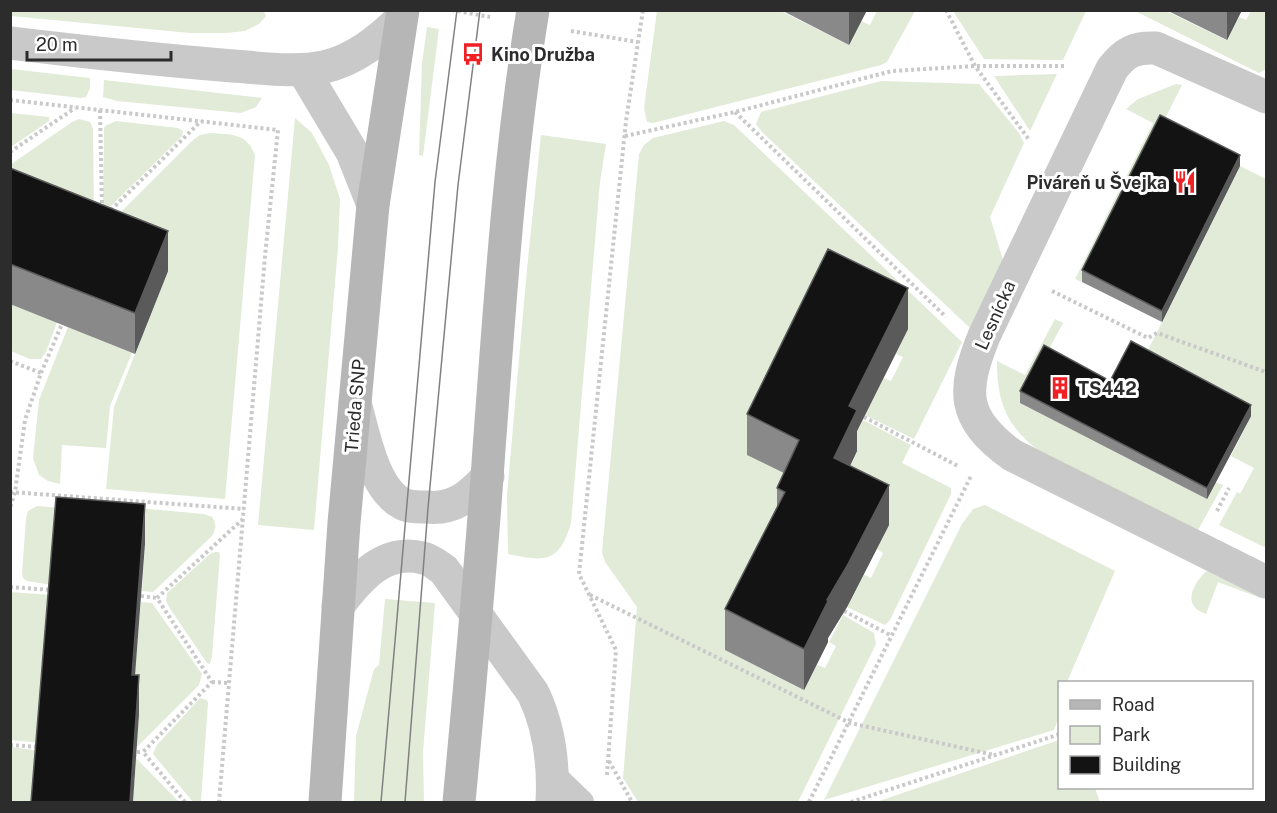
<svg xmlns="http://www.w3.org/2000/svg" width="1277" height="813" viewBox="0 0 1277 813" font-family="'Public Sans',sans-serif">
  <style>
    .green { fill: #e1ebd8 }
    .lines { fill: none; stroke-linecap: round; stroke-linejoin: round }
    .path { stroke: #c9c9c9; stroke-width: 4; stroke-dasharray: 3 3; stroke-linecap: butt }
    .lane { stroke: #c9c9c9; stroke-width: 24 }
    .street { stroke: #c9c9c9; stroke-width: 33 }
    .secondary { stroke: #b6b6b6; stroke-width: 33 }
    .tram { stroke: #818181; stroke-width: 1.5 }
    .wall { fill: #898989 }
    .shaded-wall { fill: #5a5a5a }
    .building { fill: #131313; stroke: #5a5a5a; stroke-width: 1.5 }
    .labels { text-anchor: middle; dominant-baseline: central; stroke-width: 6; stroke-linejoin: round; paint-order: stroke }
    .poi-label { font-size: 18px; font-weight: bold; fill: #2c2c2c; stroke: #fff; text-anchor: start }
    .street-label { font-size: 18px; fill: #2c2c2c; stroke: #fff }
  </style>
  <rect width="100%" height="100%" fill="#fff"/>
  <g class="green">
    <polygon points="11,10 263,10 266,16 259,24 245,31 227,33 190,33 11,16"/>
    <polygon points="657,11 781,11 849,45 861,21 870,25 877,11 915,11 887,62 881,65 653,123 647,122 644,108"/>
    <polygon points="953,11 1086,11 1063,60 984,59"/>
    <polygon points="1135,11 1166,11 1226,40 1239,17 1246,20 1251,11 1266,11 1266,69 1259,73"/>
    <polygon points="427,27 439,29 423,156 419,155 422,63"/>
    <polygon points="11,69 90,78 90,88 86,97 81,98 11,90"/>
    <polygon points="1057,74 1030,131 994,76"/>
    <polygon points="104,80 262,98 256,107 241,113 117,101 103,97"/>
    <polygon points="881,81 979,84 1019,133 1024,143 990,217 1003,260 970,328 762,132 756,124 761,112"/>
    <polygon points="1176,84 1182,85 1082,282 1075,279 1153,123 1126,109 1138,99"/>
    <polygon points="11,113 49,117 49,121 11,147"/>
    <polygon points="295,118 312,133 329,165 340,199 338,247 314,530 258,525"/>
    <polygon points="79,119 90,122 93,129 94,218 11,209 10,165 72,122"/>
    <polygon points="116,121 178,128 183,131 182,136 108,209 103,208 103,204 104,129 105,126"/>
    <polygon points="724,121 734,125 962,342 914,439 865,415 884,378 891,381 903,357 896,354 908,329 808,486 804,690 817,665 825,668 836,646 829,642 843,615 874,633 876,644 798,802 638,802 623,778 637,607 605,562 602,552 639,154 644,145 653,138"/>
    <path d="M210,133C231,135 246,132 255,155L225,499L106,489L114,407L168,271L110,223L193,140L200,135Z"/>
    <path d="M541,135L606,144L600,182L571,523C559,563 546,562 508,554L507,495L527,269Z"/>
    <polygon points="1240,166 1266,179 1266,546 1264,547 1219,525 1237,492 1240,494 1254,468 1231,456 1251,416 1143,360"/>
    <polygon points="10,304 57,322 46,352 41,359 30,359 11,351"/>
    <path d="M1055,319L1063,323L1020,403L1087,437L1223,485L1198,530L1040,452C1007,426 997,404 997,361L1025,375Z"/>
    <polygon points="68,327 132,353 110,406 106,448 62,445 60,484 48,481 39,475 33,458 39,400"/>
    <polygon points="863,420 911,445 902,463 951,488 951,494 890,620 885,625 847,607 863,574 871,578 883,553 877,549 889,525 846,474 857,452 849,447"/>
    <path d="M104,505L204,514L212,517C217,524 216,529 212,536L153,592L142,591L145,544Z"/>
    <polygon points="985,505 1115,571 1067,682 1060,682 1059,717 1054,730 824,800 962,524 973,509"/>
    <polygon points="37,506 100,511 52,585 27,581 23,578 22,573 26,519 28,511"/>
    <polygon points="215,552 219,552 220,555 212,656 210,664 207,663 169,607 166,601 167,593 210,554"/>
    <path d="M1207,571L1266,600L1218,582L1206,614C1202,612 1196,610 1194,606C1186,595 1199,577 1207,571Z"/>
    <polygon points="10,592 52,595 41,743 11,740"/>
    <polygon points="385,599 435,603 423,752 424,802 354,802 356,736 374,669 379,665"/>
    <polygon points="141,602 152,603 202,674 199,685 137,747 139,716 131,715"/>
    <polygon points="200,698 207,700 208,703 201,801 193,802 153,754 157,745"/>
    <polygon points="1059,740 1060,788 1095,788 1100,802 876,802"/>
    <polygon points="11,747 40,751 35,802 11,802"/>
    <polygon points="136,758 179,802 133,802"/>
  </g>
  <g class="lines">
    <g class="path">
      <polyline points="452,10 490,17"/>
      <polyline points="946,10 975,66 1030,141"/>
      <polyline points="571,31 638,42"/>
      <polyline points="10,100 278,130 265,256 219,802"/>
      <polyline points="100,110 102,209"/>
      <polyline points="735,112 946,317"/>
      <polyline points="625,136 735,112 892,71 975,66 1066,66"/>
      <polyline points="10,152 75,108"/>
      <polyline points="111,210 201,121"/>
      <polyline points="1052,291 1148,338 1157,333 1266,372"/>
      <polyline points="10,361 41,373 25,420 15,492 10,508"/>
      <polyline points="41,373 62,324"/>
      <polyline points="864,417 958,466"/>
      <polyline points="10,492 244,509"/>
      <polyline points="1217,511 1229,488"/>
      <polyline points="10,587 52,590"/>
      <polyline points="590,595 850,723 994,755"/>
      <polyline points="141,596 157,598"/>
      <polyline points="844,611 892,636"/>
      <polyline points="212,682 229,683"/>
      <polyline points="10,745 40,747"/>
      <polyline points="137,752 143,752"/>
      <polyline points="609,761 632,802"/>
      <polyline points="607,775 616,650 579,574 626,121 643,10"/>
      <polyline points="185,802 143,752 212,682 157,598 243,519"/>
      <polyline points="809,802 971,476"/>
      <polyline points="851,802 1060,734"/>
    </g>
    <polyline class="lane" points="554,775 582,802"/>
    <g class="street">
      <path d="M10,43C85,52 159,60 233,66C263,68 295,73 324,67C355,60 379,40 401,19"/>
      <polyline points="303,70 352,152 373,205"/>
      <path d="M1266,97L1156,48C1135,47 1125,52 1112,69L984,336C962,391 961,418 1012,455L1266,582"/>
      <path d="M355,403C364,434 373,489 403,504C409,507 418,507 426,507C454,510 470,496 488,476"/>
      <path d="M338,606C359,578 384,548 423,558C430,559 438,566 444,570L533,693C550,728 554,764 552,802"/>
    </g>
    <g class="secondary">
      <polyline points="325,802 344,523 373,205 403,10"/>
      <path d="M459,802C470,685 481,567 489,449C500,303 509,155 533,10"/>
    </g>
    <g class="tram">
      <polyline points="381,802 435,182 457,10"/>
      <polyline points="405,802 428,508 458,185 480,10"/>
    </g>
  </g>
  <g class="wall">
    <polygon points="781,10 867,10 849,45"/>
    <polygon points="1166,10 1242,10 1227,40"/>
    <polygon points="1240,166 1162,322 1082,282 1082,270"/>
    <polygon points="10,168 168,271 135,354 10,304"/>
    <polygon points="908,329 857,431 857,451 850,466 889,525 847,607 828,638 828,642 804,690 725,650 725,609 777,508 777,488 784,473 747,455 747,414"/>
    <polygon points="1110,381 1251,416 1207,499 1020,403 1020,391"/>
  </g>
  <g class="shaded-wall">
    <polygon points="849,10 867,10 849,45"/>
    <polygon points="1227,10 1242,10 1227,40"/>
    <polygon points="1240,155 1240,166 1162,322 1162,311"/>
    <polygon points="168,231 168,271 135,354 135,313"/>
    <polygon points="908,288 908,329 857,431 857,451 834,499 834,458 849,406"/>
    <polygon points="1251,405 1251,416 1207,499 1207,488"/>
    <polygon points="889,485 889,525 847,607 828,638 828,642 804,690 804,649 827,600"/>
    <polygon points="145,504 145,544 132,715 132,675"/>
    <polygon points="139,675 139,715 133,802 130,802"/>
  </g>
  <g class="building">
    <polygon points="1160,115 1240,155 1162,311 1082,270"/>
    <polygon points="10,168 168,231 135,313 10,264"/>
    <polygon points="828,249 908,288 849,406 857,410 834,458 889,485 847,566 827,600 828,601 804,649 725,609 785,492 777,488 799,440 747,414"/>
    <polygon points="1131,341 1251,405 1207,488 1020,391 1044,345 1110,381"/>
    <polygon points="56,497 145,504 132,675 139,675 130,802 31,802"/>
  </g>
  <defs>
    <g id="bus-bare" transform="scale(1.8)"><path d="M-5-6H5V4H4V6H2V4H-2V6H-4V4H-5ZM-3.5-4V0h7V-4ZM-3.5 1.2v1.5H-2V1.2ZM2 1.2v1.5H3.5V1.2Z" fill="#ef2124" stroke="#fff" stroke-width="2.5" paint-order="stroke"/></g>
    <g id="restaurant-bare" transform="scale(1.8)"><path d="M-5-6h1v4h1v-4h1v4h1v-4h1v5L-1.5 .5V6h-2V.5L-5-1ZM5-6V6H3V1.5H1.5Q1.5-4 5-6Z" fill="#ef2124" stroke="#fff" stroke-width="2.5" paint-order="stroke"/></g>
    <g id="building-bare" transform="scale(1.8)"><path d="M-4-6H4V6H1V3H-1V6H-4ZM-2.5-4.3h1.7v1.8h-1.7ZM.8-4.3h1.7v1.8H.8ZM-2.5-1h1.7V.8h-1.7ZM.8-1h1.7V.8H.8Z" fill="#ef2124" stroke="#fff" stroke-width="2.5" paint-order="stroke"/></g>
  </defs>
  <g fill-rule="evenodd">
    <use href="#bus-bare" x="473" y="54"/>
    <use href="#restaurant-bare" x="1185" y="182"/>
    <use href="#building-bare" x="1060" y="388"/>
  </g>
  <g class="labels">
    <g class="poi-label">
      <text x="491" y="54">Kino Družba</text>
      <text x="1167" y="182" text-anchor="end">Piváreň u Švejka</text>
      <text x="1078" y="388">TS442</text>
    </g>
    <g class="street-label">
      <text transform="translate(995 315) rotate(-66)">Lesnícka</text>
      <text transform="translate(355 406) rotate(-85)">Trieda SNP</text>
    </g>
  </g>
  <rect width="1277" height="813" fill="none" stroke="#2c2c2c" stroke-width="24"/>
  <rect x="1058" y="681" width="195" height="108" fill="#ffffff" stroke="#ababab" stroke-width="1.5"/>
  <rect x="1070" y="700" width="30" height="9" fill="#b6b6b6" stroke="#ababab" stroke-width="1.5"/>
  <text x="1112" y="711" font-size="18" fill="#2c2c2c">Road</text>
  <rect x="1070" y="726" width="30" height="18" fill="#e1ebd8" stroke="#ababab" stroke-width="1.5"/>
  <text x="1112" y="741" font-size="18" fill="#2c2c2c">Park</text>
  <rect x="1070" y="756" width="30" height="18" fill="#131313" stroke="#ababab" stroke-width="1.5"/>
  <text x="1112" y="771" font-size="18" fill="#2c2c2c">Building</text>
  <path d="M27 51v9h144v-9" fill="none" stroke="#2c2c2c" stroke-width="3"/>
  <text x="36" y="51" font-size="18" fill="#2c2c2c" stroke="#ffffff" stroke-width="4.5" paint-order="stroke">20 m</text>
</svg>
